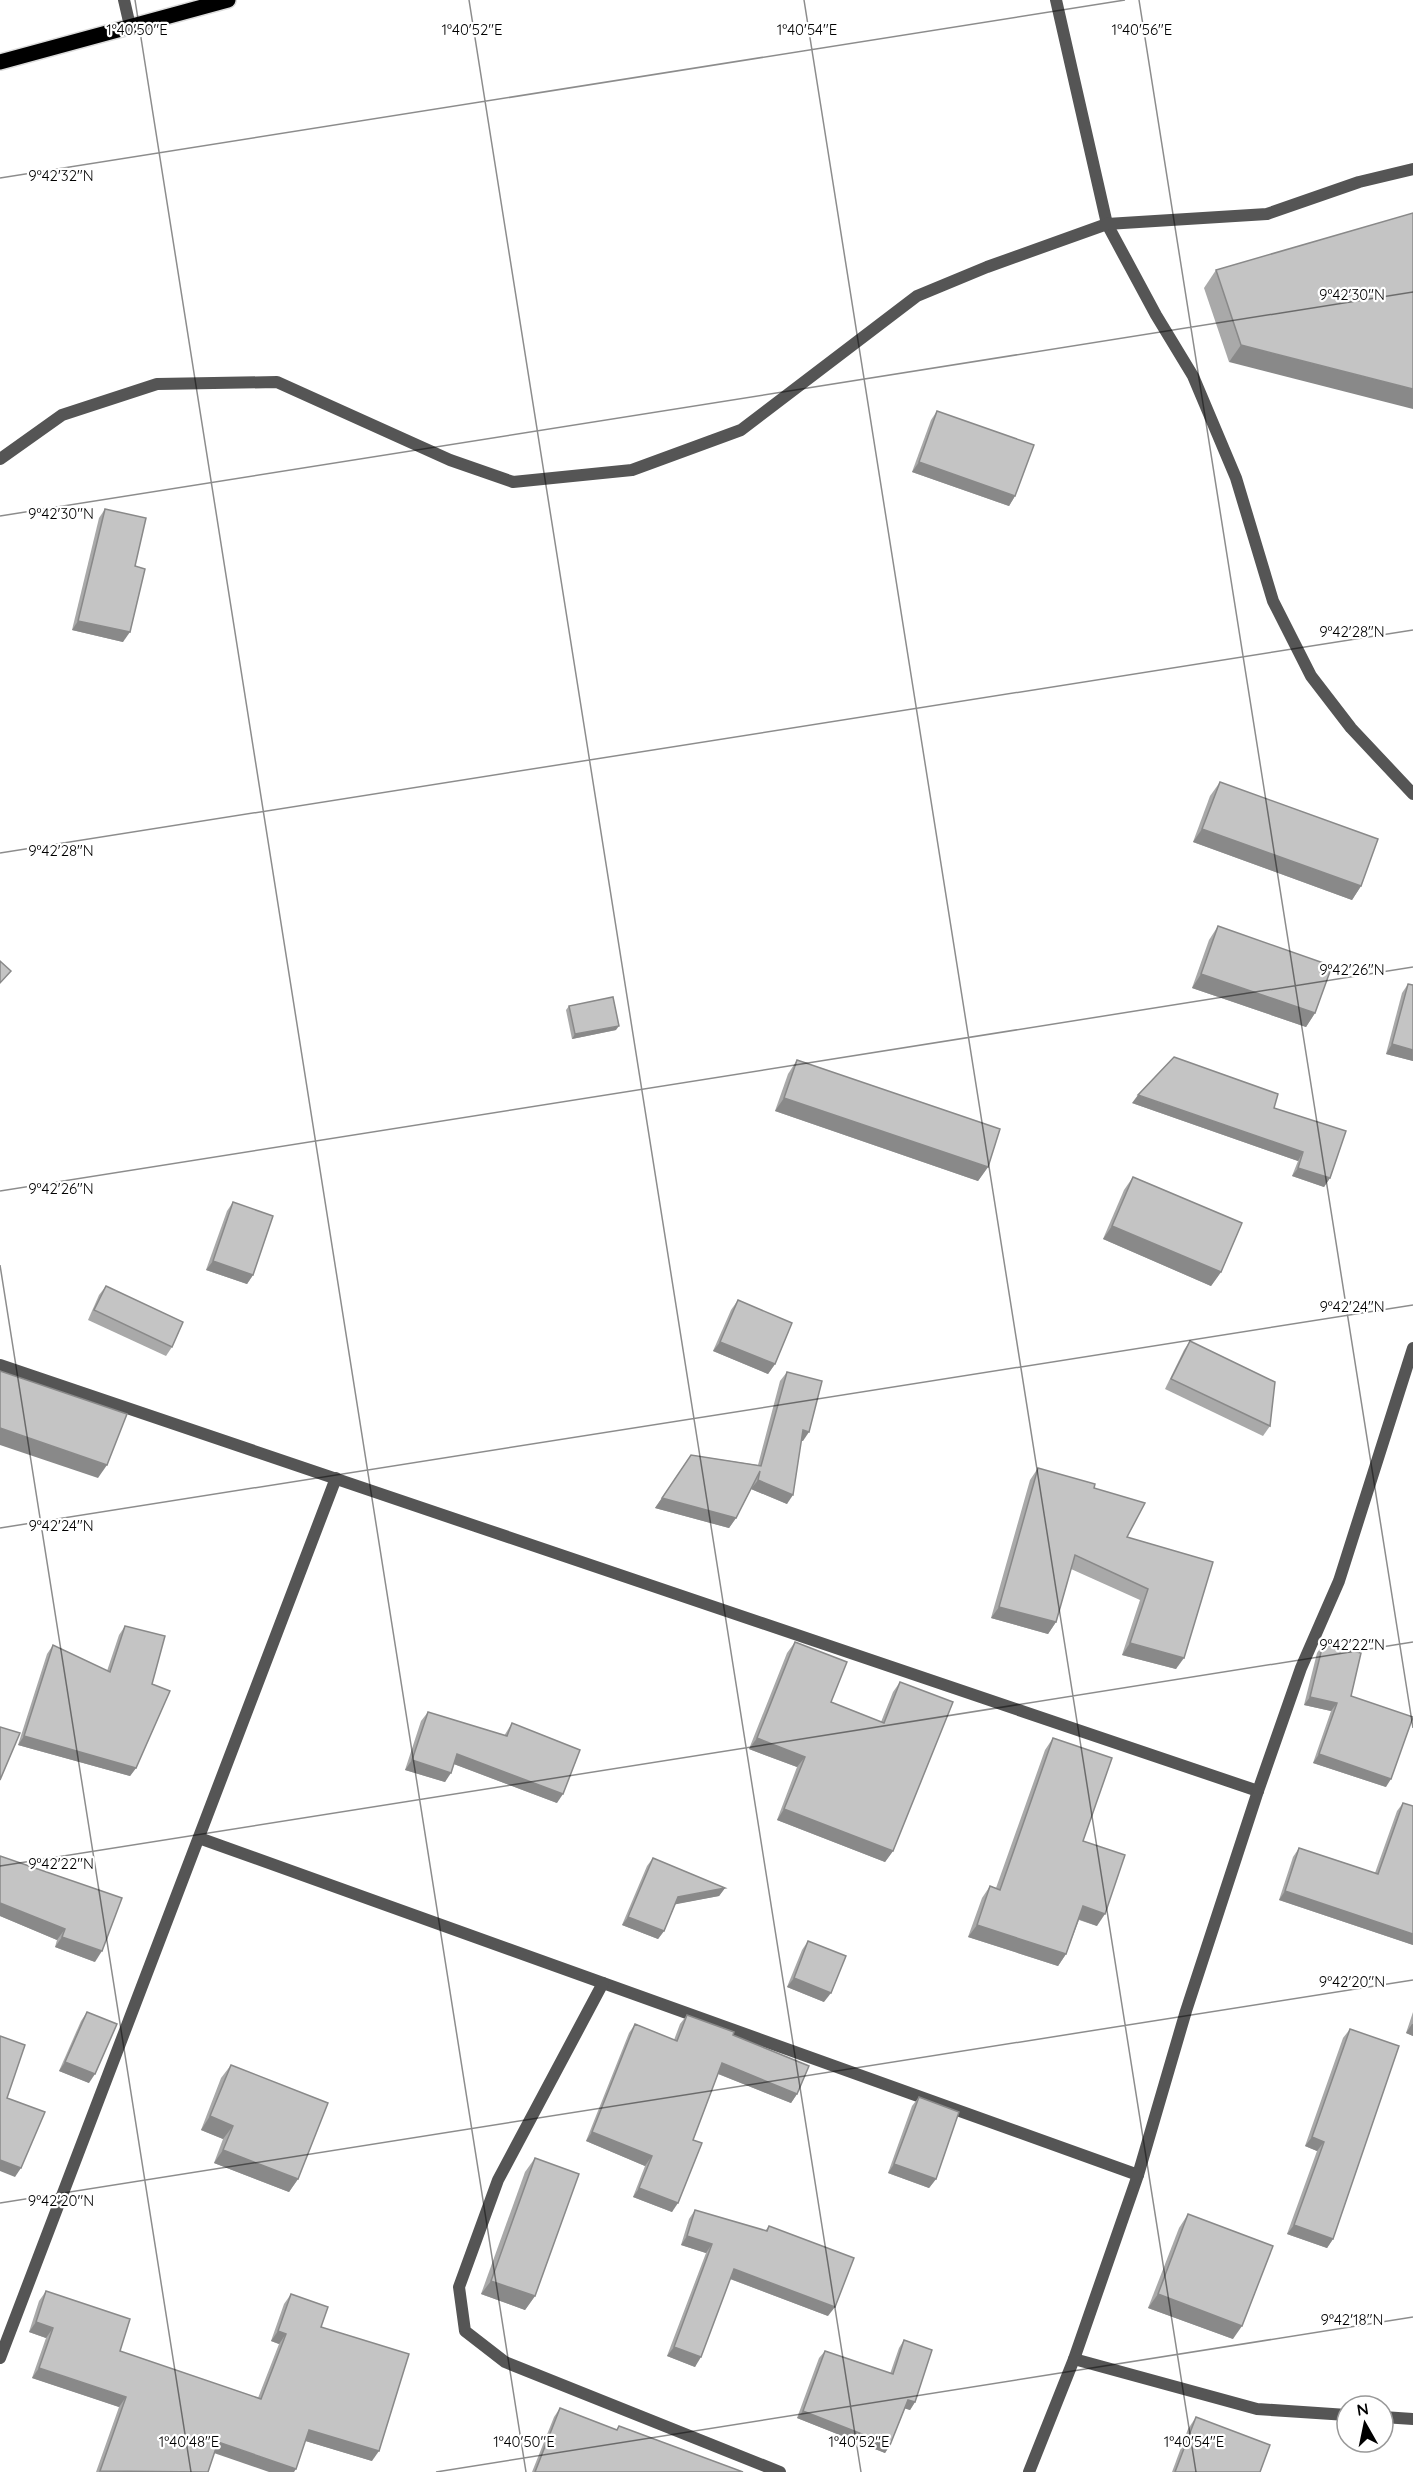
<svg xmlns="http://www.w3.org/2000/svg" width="1413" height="2472" viewBox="0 0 1413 2472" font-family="Quicksand,sans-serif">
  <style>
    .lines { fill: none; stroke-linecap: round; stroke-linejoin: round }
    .primary-casing { stroke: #dbdbdb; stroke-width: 18 }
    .street { stroke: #555; stroke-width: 12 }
    .primary { stroke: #000; stroke-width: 15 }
    .wall { fill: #a9a9a9 }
    .shaded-wall { fill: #898989 }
    .building { fill: #c4c4c4; stroke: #898989; stroke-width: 1.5 }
    .ticks { fill: none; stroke: #000; stroke-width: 1.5; stroke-opacity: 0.45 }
    .ticks-label { font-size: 15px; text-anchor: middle; fill: #000; stroke: #fff; stroke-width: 4.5; stroke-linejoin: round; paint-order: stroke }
  </style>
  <rect width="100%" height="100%" fill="#fff"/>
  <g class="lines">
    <g class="primary-casing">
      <polyline id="primary" points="0,62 228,0"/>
    </g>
    <g class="street">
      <polyline points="124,0 130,26"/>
      <polyline points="1056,0 1107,224 1156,315 1193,376 1236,478 1273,601 1311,676 1351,728 1413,794"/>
      <polyline points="0,459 62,415 157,384 277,382 450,460 513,482 632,470 741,430 917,296 987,267 1107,224 1267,214 1359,182 1413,169"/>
      <polyline points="0,1365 1258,1791"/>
      <polyline points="199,1838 1138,2175"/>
      <polyline points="603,1983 498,2180 459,2287 465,2331 505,2362 780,2472"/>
      <polyline points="0,2358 336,1478"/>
      <polyline points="1074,2359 1257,2409 1347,2415"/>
      <polyline points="1383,2417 1413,2419"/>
      <polyline points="1029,2472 1074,2359 1138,2175 1186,2011 1258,1791 1301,1668 1339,1581 1413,1348"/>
    </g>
    <use href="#primary" class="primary"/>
  </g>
  <g class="wall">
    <polygon points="1413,213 1229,362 1204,288 1216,270"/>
    <polygon points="937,411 1015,496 1009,506 912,472 931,420"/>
    <polygon points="105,509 135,566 123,642 72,630 99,518"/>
    <polygon points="1220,782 1361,886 1352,900 1193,842 1210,796"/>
    <polygon points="1218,926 1315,1013 1306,1027 1192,988 1209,940"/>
    <polygon points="1408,984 1413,985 1413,1061 1386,1054 1402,993"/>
    <polygon points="569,1006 616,1030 572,1039 566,1010"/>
    <polygon points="797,1060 988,1167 978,1181 775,1111 788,1074"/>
    <polygon points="1132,1103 1274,1108 1330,1178 1324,1187 1292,1176 1298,1161"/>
    <polygon points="1133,1177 1221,1272 1211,1286 1103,1239 1124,1190"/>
    <polygon points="233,1202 253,1275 247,1284 206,1270 227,1211"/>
    <polygon points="106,1286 172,1347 166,1356 88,1320 99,1295"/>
    <polygon points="738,1300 775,1364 768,1374 713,1351 731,1310"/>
    <polygon points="1190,1341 1270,1426 1263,1436 1165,1389 1184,1350"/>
    <polygon points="787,1372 803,1441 801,1441 787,1504 751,1489 736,1518 729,1528 655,1508 691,1455 758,1465 780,1381"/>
    <polygon points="1038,1468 1094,1488 1127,1537 1213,1562 1176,1669 1122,1655 1140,1600 1071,1569 1056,1622 1048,1634 991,1618 1030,1480"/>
    <polygon points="125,1626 152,1684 136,1768 130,1776 18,1745 47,1654 53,1645 107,1671 119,1635"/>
    <polygon points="795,1642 831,1702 881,1722 893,1692 900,1682 893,1851 885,1862 777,1820 797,1767 749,1749 787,1653"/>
    <polygon points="1323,1644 1351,1696 1386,1787 1313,1763 1331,1711 1304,1705 1317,1653"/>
    <polygon points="428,1712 504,1736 512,1723 557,1803 454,1764 445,1782 405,1770 421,1721"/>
    <polygon points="1053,1738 1097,1926 1079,1920 1066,1954 1058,1966 968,1937 982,1898 990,1886 996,1888 1045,1750"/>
    <polygon points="1403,1803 1413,1945 1279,1900 1293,1857 1299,1848 1375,1873 1397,1811"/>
    <polygon points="0,1856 95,1962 55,1947 57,1940 0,1916"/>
    <polygon points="653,1858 725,1888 719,1896 675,1904 664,1931 658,1939 622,1925 647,1866"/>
    <polygon points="808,1941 824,2002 787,1987 802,1950"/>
    <polygon points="87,2012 89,2083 59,2071 81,2021"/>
    <polygon points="1413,2012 1413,2036 1406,2033"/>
    <polygon points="687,2015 733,2035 797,2094 791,2103 718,2074 693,2140 672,2212 633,2197 645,2166 586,2141 629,2033 635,2024 674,2040 680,2024"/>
    <polygon points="1350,2029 1333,2239 1327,2248 1287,2234 1317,2151 1305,2146 1343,2038"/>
    <polygon points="231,2065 298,2179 289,2192 214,2163 223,2139 201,2130 221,2078"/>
    <polygon points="919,2097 936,2179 929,2188 888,2173 912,2106"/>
    <polygon points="535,2158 535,2296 525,2310 481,2294 525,2172"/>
    <polygon points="695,2210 765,2231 769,2226 828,2316 730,2279 695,2367 667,2356 706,2253 681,2245 689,2219"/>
    <polygon points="1188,2214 1233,2339 1148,2308 1179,2228"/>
    <polygon points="46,2291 120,2351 258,2398 279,2344 271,2341 284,2304 291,2294 321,2327 372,2461 306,2441 214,2453 208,2472 96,2472 119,2407 32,2378 46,2338 29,2332 39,2301"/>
    <polygon points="904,2340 915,2402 910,2410 905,2408 890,2445 885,2453 797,2418 819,2358 825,2351 890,2374 899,2348"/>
    <polygon points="560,2408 616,2430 619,2426 743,2472 532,2472 554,2417"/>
    <polygon points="1196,2417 1260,2472 1172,2472 1188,2429"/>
  </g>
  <g class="shaded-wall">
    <polygon points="1241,345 1413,389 1413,409 1229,362"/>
    <polygon points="919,462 1015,496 1009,506 912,472"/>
    <polygon points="78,621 130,632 123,642 72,630"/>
    <polygon points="1202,829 1361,886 1352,900 1193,842"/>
    <polygon points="1201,974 1315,1013 1306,1027 1192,988"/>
    <polygon points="619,1026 616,1030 572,1039 575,1034"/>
    <polygon points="1392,1044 1413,1050 1413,1061 1386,1054"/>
    <polygon points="1138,1095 1303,1152 1298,1161 1132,1103"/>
    <polygon points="784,1098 988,1167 978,1181 775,1111"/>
    <polygon points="1298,1168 1330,1178 1324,1187 1292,1176"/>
    <polygon points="1112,1226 1221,1272 1211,1286 1103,1239"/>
    <polygon points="213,1261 253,1275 247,1284 206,1270"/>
    <polygon points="720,1342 775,1364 768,1374 713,1351"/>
    <polygon points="0,1428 107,1465 98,1478 0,1445"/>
    <polygon points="803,1430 809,1432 803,1441 796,1439"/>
    <polygon points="758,1480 793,1495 787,1504 751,1489"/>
    <polygon points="662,1498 736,1518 729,1528 655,1508"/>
    <polygon points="999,1607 1056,1622 1048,1634 991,1618"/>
    <polygon points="1130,1643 1184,1658 1176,1669 1122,1655"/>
    <polygon points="1310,1697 1337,1703 1331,1711 1304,1705"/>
    <polygon points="24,1736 136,1768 130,1776 18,1745"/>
    <polygon points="757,1738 805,1757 797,1767 749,1749"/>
    <polygon points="457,1754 563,1794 557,1803 451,1763"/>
    <polygon points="1319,1754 1391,1779 1386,1787 1313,1763"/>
    <polygon points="412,1760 451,1773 445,1782 405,1770"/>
    <polygon points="784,1809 893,1851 885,1862 777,1820"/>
    <polygon points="725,1888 719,1896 672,1905 678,1897"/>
    <polygon points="1285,1891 1413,1934 1413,1945 1279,1900"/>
    <polygon points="0,1903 65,1929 57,1940 0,1916"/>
    <polygon points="1083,1906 1105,1914 1097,1926 1075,1918"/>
    <polygon points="628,1917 664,1931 658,1939 622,1925"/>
    <polygon points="977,1925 1066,1954 1058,1966 968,1937"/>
    <polygon points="62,1937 102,1951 95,1962 55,1947"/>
    <polygon points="794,1978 831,1993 824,2002 787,1987"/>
    <polygon points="1412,2024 1413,2024 1413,2036 1406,2033"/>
    <polygon points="65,2062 95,2074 89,2083 59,2071"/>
    <polygon points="722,2063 797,2094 791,2103 716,2073"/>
    <polygon points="210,2116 233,2126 223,2139 201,2130"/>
    <polygon points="592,2132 652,2156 645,2166 586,2141"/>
    <polygon points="1312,2137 1324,2142 1317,2151 1305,2146"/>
    <polygon points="223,2150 298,2179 289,2192 214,2163"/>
    <polygon points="0,2160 21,2168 15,2177 0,2171"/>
    <polygon points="894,2164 936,2179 929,2188 888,2173"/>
    <polygon points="639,2188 678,2203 672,2212 633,2197"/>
    <polygon points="1294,2225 1333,2239 1327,2248 1287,2234"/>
    <polygon points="687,2236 712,2244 706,2253 681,2245"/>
    <polygon points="734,2269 835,2307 828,2316 728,2278"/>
    <polygon points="491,2281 535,2296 525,2310 481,2294"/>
    <polygon points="1158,2294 1242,2326 1233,2339 1148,2308"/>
    <polygon points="36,2322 53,2328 46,2338 29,2332"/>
    <polygon points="278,2331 286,2334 279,2344 271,2341"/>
    <polygon points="674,2347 701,2357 695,2367 667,2356"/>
    <polygon points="39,2368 126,2397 119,2407 32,2378"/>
    <polygon points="908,2400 915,2402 910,2410 903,2408"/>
    <polygon points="803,2411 890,2445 885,2453 797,2418"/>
    <polygon points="309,2430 379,2451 372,2461 302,2440"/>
    <polygon points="218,2442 296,2469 294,2472 269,2472 211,2452"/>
  </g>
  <g class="building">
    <polygon points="1413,213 1413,389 1241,345 1216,270"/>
    <polygon points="937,411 1034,445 1015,496 919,462"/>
    <polygon points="105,509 146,518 135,566 145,569 130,632 78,621"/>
    <polygon points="1220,782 1378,839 1361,886 1202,829"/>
    <polygon points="1218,926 1332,966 1315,1013 1201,974"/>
    <polygon points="0,961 11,971 0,983"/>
    <polygon points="1408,984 1413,985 1413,1050 1392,1044"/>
    <polygon points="613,997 619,1026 575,1034 569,1006"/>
    <polygon points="1174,1057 1278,1094 1274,1108 1346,1131 1330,1178 1298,1168 1303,1152 1138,1095"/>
    <polygon points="797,1060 1000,1129 988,1167 784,1098"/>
    <polygon points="1133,1177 1242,1223 1221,1272 1112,1226"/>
    <polygon points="233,1202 273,1216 253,1275 213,1261"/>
    <polygon points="106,1286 183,1322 172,1347 94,1310"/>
    <polygon points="738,1300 792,1323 775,1364 720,1342"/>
    <polygon points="1190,1341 1275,1382 1270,1426 1171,1379"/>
    <polygon points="0,1371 127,1414 107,1465 0,1428"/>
    <polygon points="787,1372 822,1381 809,1432 803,1430 793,1495 758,1480 760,1471 736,1518 662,1498 691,1455 761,1466"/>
    <polygon points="1038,1468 1095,1484 1094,1488 1145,1503 1127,1537 1213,1562 1184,1658 1130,1643 1148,1589 1075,1555 1056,1622 999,1607"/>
    <polygon points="125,1626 165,1636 152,1684 170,1691 136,1768 24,1736 53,1645 110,1672"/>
    <polygon points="795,1642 847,1662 831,1702 884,1723 900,1682 953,1702 893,1851 784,1809 805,1757 757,1738"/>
    <polygon points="1323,1644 1361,1653 1351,1696 1413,1717 1391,1779 1319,1754 1337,1703 1310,1697"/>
    <polygon points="428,1712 507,1736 512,1723 580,1750 563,1794 457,1754 451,1773 412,1760"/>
    <polygon points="0,1727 20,1733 0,1780"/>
    <polygon points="1053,1738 1112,1758 1083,1841 1125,1855 1105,1914 1083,1906 1066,1954 977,1925 990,1886 1000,1890"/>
    <polygon points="1403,1803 1413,1806 1413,1934 1285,1891 1299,1848 1378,1874"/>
    <polygon points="0,1856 122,1898 102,1951 62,1937 65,1929 0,1903"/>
    <polygon points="653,1858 725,1888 678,1897 664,1931 628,1917"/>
    <polygon points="808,1941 846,1956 831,1993 794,1978"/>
    <polygon points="87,2012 117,2024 95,2074 65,2062"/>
    <polygon points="687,2015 734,2032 733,2035 809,2066 797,2094 722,2063 693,2140 702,2143 678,2203 639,2188 652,2156 592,2132 635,2024 677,2041"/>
    <polygon points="1350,2029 1399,2046 1333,2239 1294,2225 1324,2142 1312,2137"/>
    <polygon points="0,2036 25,2045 7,2098 45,2112 21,2168 0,2160"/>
    <polygon points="231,2065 328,2103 298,2179 223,2150 233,2126 210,2116"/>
    <polygon points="919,2097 959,2112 936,2179 894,2164"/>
    <polygon points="535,2158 579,2174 535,2296 491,2281"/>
    <polygon points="695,2210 767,2231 769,2226 854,2258 835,2307 734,2269 701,2357 674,2347 712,2244 687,2236"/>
    <polygon points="1188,2214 1273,2246 1242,2326 1158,2294"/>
    <polygon points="46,2291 130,2319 120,2351 261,2399 286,2334 278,2331 291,2294 328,2307 321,2327 409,2354 379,2451 309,2430 296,2469 218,2442 208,2472 100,2471 126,2397 39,2368 53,2328 36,2322"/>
    <polygon points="904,2340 932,2350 915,2402 908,2400 890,2445 803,2411 825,2351 893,2374"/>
    <polygon points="560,2408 617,2430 619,2426 743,2472 535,2472"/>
    <polygon points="1196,2417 1270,2445 1260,2472 1175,2472"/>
  </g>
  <path class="ticks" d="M135,0L526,2472M469,0L861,2472M804,0L1196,2472M1139,0L1413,1728M0,178L1125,0M0,516L1413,292M0,853L1413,630M0,1191L1413,967M0,1265L191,2472M0,1528L1413,1305M0,1866L1413,1642M0,2203L1413,1980M436,2472L1413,2317"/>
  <g class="ticks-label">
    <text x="137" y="35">1°40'50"E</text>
    <text x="472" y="35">1°40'52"E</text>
    <text x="807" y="35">1°40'54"E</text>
    <text x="1142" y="35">1°40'56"E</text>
    <text x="61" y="181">9°42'32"N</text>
    <text x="1352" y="300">9°42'30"N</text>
    <text x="61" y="519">9°42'30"N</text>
    <text x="1352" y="637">9°42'28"N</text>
    <text x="61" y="856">9°42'28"N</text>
    <text x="1352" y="975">9°42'26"N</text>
    <text x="61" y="1194">9°42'26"N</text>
    <text x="1352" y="1312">9°42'24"N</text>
    <text x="61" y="1531">9°42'24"N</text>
    <text x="1352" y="1650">9°42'22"N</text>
    <text x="61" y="1869">9°42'22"N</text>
    <text x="1352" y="1987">9°42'20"N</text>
    <text x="61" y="2206">9°42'20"N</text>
    <text x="1352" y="2325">9°42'18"N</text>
    <text x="189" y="2447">1°40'48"E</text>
    <text x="524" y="2447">1°40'50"E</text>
    <text x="859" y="2447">1°40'52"E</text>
    <text x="1194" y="2447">1°40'54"E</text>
  </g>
  <g transform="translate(1365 2424) rotate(351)"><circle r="28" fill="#ffffff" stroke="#999999" stroke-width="1.5"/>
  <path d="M0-4.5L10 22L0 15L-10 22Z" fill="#000000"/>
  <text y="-9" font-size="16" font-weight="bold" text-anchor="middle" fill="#000000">N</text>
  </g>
</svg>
